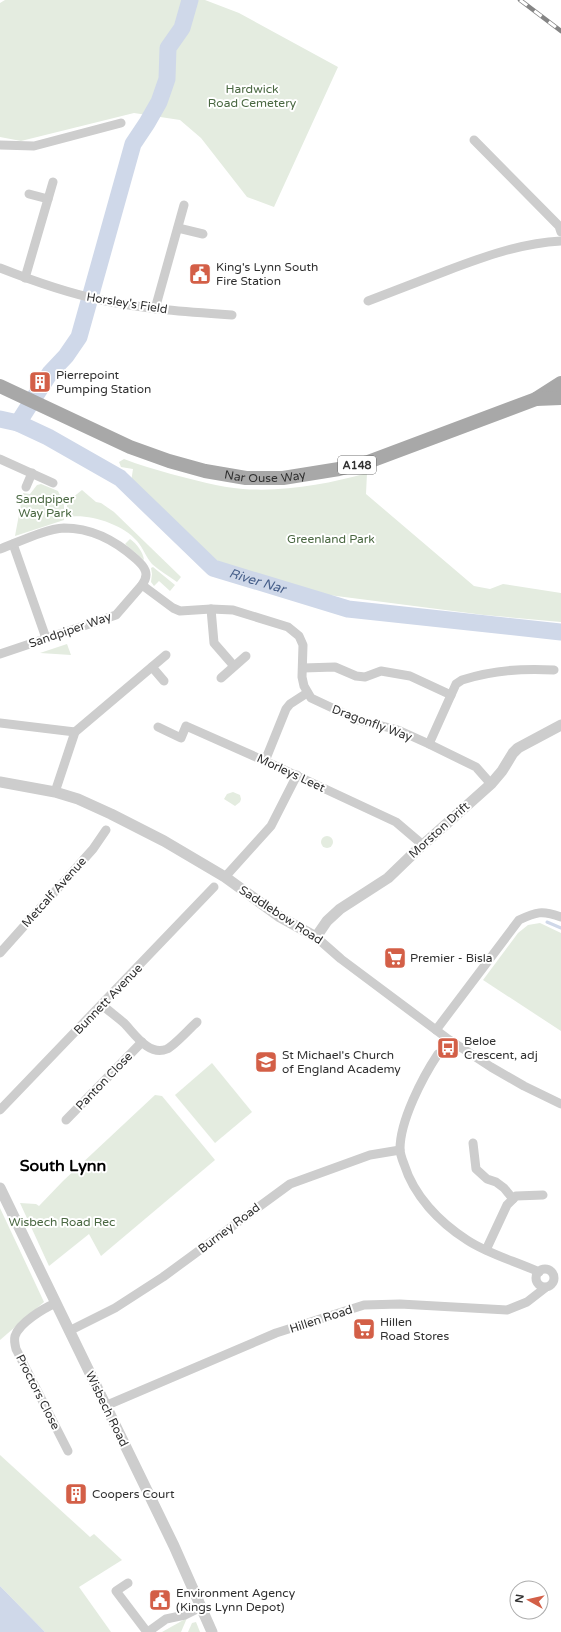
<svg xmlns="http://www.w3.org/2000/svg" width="561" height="1632" viewBox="0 0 561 1632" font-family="'Varela Round',sans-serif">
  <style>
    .green { fill: #e4ece0 }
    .water { fill: #cfd8e9 }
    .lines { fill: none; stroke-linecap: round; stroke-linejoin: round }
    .stream { stroke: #cfd8e9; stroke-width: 3 }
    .river { stroke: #cfd8e9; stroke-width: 17 }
    .minor { stroke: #cdcdcd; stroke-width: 9 }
    .tertiary { stroke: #cdcdcd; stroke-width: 11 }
    .primary { stroke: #a8a8a8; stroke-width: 14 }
    .rail-casing { stroke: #858585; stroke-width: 4.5 }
    .rail { stroke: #fff; stroke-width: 3; stroke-dasharray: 9; stroke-linecap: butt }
    .labels { text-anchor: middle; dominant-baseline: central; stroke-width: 4; stroke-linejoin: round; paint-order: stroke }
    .shield { fill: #fff; stroke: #6e6e6e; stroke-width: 1 }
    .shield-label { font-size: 11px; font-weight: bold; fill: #303030 }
    .park-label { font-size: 12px; fill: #4a6842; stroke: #fff }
    .poi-label { font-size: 12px; fill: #303030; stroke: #fff; text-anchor: start }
    .street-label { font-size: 12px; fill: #303030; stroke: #fff }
    .water-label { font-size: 13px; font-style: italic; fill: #475f8a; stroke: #fff }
    .district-label { font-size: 16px; font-weight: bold; fill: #000; stroke: #fff }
  </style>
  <rect width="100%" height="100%" fill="#fff"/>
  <g class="green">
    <polygon points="5,0 205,0 239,13 338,67 274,207 247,197 201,138 180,120 134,113 21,141 0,137 0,3"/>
    <path d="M124,459C139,465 155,469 171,474C194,480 219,487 243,489C285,492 328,484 367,473L366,494L474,586L490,589L503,584L561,593V622L484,615L321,594L225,565L207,555L131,482L133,469L121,467L119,462Z"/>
    <polygon points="41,484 58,491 64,504 64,520 15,536 23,493 30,494 37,485"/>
    <path d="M82,490L96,502L101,503L114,512L181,577L177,582C169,576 160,571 152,564C146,557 143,548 137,541C123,524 88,513 67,517V502Z"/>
    <path d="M130,539C137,544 143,552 144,560L125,544Z"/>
    <polygon points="153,567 175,585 170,591 159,581 154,586 151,582 152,574 151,568"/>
    <polygon points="67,644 71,655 40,653"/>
    <polygon points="233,792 240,795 241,799 240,802 235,806 224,799 227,794"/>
    <circle cx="327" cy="842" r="6"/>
    <polygon points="540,923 561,933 561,1031 483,980 518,933 528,925"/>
    <polygon points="212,1063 252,1112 215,1143 175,1095"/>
    <polygon points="155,1095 162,1096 215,1160 101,1256 89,1234 49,1266 20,1203 36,1204 39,1206 63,1181"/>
    <polygon points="0,1208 44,1302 0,1340"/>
    <polygon points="0,1455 90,1537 94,1534 122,1560 79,1587 111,1632 45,1632 0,1586"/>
    <polygon points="187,1618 181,1632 162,1632"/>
    <polygon points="196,1622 200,1632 188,1632 192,1623"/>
  </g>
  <polygon class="water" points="0,1586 45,1632 0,1632"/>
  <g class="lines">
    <polyline class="stream" points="547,922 561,928"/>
    <g class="river">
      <path id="s1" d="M0,419L18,423L48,437L120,478L213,568L348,609L561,632"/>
      <polyline points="18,423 50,373 66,356 79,337 133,144 147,123 159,102 167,79 168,48 182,28 190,0"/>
    </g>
    <g class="minor">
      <polyline points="474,140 559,226 561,232"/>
      <polyline points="0,145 34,146 121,123"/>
      <polyline points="29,194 48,199"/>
      <polyline points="178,228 203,234"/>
      <path d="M0,268C33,281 67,293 101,300C144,309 188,312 232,315"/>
      <polyline points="25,278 53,182"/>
      <path d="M368,301C394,291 420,281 446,271C483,257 521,243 561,241"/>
      <polyline points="155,309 184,205"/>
      <polyline points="0,459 53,483"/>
      <polyline points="26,487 32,473"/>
      <polyline points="13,544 46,638"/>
      <path d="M0,549C19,542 45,529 64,528C92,528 116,541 136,559C145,567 150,574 142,585L116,615L0,654"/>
      <polyline points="142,585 173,608 180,611 211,609 233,610 288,627 299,636 303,645 302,677 304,686 311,698 358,720 398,730 429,744 476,767 491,784"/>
      <polyline points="211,609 214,643 234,666"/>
      <polyline points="152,667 164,681"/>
      <polyline points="303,668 335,667 356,676 365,677 381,671 410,676 451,695"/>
      <polyline points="221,678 246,656"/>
      <polyline points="0,723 75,732"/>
      <polyline points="158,727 181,738 186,726 265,761 396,822 423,845"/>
      <path d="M429,744L456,684L462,680C493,670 522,668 554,670"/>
      <polyline points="265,761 286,709 290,704 307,693"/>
      <polyline points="55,792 75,732 166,655"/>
      <polyline points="225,877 271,826 297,775"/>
      <polyline points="316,937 341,959 448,1039 491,1067 524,1086 561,1104"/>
      <polyline points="0,953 93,849 106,830"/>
      <path d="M102,1005C109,1011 117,1017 124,1023C134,1033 149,1057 167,1049C175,1045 189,1029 197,1022"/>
      <path d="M436,1030L519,920C536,912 542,910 561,917"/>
      <path d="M438,1054C422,1078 400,1121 400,1149C400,1154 402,1159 404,1164C414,1196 439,1222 467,1240C488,1254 515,1261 539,1272"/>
      <polyline points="0,1110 214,887"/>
      <polyline points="66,1120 142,1042"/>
      <polyline points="473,1143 476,1169 487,1179 496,1182 504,1188 513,1199"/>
      <polyline points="486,1250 507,1205 516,1196 543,1195"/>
      <circle cx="545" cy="1278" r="9"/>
      <path d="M56,1303C44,1308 19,1323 15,1336C14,1340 15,1345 16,1349L68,1451"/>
      <polyline points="69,1331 115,1308 163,1277 290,1184 370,1155 400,1150"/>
      <polyline points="105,1406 276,1333 364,1305 400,1304 507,1310 527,1302 545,1288"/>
      <polyline points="128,1583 116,1591 147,1632"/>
      <polyline points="148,1632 166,1619 185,1615 201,1607"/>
    </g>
    <g class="tertiary">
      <polyline points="0,782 55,792 78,799 111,814 164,841 225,877 280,917 316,937 327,921 340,909 388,878 416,851 491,784 502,771 513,753 518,748 561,725"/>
      <polyline points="0,1188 174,1546 212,1632"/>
    </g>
    <g class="primary">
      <path id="s2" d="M0,386L130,447L169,461L205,471L246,478H283L339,469L368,462L536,399L561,383"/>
      <polyline points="536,399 561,398"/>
    </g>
    <g class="rail-casing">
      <polyline id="rail" points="520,0 561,31"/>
    </g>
    <use href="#rail" class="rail"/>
  </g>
  <defs>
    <g id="civic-square" transform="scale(1.15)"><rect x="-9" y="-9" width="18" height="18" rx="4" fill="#d35f47" stroke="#fff"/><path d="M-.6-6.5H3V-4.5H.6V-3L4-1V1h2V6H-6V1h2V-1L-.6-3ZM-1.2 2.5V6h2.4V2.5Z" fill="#fff"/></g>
    <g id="building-square" transform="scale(1.15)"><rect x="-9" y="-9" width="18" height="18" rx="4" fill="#d35f47" stroke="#fff"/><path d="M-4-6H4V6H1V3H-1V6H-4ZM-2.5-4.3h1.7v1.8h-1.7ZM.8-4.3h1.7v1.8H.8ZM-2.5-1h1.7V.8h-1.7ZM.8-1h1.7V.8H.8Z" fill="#fff"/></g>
    <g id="supermarket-square" transform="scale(1.15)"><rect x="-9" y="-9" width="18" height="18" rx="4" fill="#d35f47" stroke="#fff"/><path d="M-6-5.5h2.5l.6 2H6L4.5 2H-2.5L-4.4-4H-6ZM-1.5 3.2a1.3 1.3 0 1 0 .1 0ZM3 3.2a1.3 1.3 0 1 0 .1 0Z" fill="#fff"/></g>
    <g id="bus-square" transform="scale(1.15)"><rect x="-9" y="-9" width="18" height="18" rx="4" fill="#d35f47" stroke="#fff"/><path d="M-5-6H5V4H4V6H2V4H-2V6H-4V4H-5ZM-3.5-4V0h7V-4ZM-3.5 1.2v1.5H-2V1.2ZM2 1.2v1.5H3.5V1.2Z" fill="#fff"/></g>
    <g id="school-square" transform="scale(1.15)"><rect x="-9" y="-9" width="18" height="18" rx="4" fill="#d35f47" stroke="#fff"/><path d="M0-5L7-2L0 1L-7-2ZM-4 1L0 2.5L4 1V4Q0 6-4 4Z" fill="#fff"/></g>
  </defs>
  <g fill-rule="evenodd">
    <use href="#civic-square" x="200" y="274"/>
    <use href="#building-square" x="40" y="382"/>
    <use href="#supermarket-square" x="395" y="958"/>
    <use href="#bus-square" x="448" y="1048"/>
    <use href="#school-square" x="266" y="1062"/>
    <use href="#supermarket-square" x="364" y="1329"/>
    <use href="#building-square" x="76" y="1494"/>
    <use href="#civic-square" x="160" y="1600"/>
  </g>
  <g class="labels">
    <rect class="shield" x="338" y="456" width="38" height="18" rx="3"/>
    <g class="shield-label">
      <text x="357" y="465">A148</text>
    </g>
    <g class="park-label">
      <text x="252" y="89">Hardwick<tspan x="252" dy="14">Road Cemetery</tspan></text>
      <text x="45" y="499">Sandpiper<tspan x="45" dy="14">Way Park</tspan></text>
      <text x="331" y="539">Greenland Park</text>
      <text x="62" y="1222">Wisbech Road Rec</text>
    </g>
    <g class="poi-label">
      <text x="216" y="267">King's Lynn South<tspan x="216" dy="14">Fire Station</tspan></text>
      <text x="56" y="375">Pierrepoint<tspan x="56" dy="14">Pumping Station</tspan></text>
      <text x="410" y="958">Premier - Bisla</text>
      <text x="464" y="1041">Beloe<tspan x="464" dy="14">Crescent, adj</tspan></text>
      <text x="282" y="1055">St Michael's Church<tspan x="282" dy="14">of England Academy</tspan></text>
      <text x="380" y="1322">Hillen<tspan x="380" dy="14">Road Stores</tspan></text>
      <text x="92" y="1494">Coopers Court</text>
      <text x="176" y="1593">Environment Agency<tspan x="176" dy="14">(Kings Lynn Depot)</tspan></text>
    </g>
    <g class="street-label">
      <text transform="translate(127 303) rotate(9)">Horsley's Field</text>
      <text stroke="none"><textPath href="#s2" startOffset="283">Nar Ouse Way</textPath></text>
      <text transform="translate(70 630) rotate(-19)">Sandpiper Way</text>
      <text transform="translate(372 723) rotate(20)">Dragonfly Way</text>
      <text transform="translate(291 773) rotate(25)">Morleys Leet</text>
      <text transform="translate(439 830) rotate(-42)">Morston Drift</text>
      <text transform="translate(54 892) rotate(-48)">Metcalf Avenue</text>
      <text transform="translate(281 915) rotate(33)">Saddlebow Road</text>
      <text transform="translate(108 999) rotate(-46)">Bunnett Avenue</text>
      <text transform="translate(104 1081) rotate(-46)">Panton Close</text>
      <text transform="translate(229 1228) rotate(-37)">Burney Road</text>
      <text transform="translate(321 1319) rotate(-18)">Hillen Road</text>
      <text transform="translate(38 1392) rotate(63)">Proctors Close</text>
      <text transform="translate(107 1409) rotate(64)">Wisbech Road</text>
    </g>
    <g class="water-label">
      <text stroke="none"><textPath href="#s1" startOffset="310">River Nar</textPath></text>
    </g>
    <g class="district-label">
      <text x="63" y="1166">South Lynn</text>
    </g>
  </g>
  <g transform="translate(529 1600) rotate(278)"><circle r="19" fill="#ffffff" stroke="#acacac"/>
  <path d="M0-3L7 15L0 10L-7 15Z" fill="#d35f47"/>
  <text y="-6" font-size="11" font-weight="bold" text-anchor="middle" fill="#303030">N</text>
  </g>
</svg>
